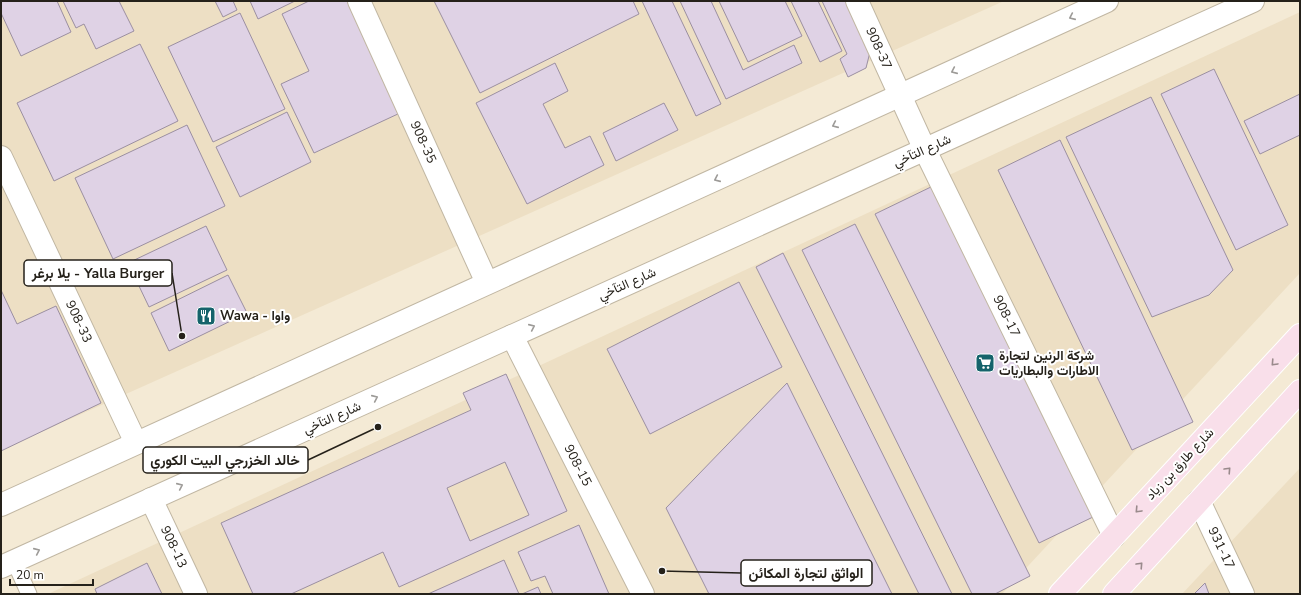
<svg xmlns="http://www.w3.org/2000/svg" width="1301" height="595" viewBox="0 0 1301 595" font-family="'Nunito Sans',Vazirmatn,sans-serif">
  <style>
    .built { fill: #eddfc4 }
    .building { fill: #dfd2e5; stroke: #9b8fa1; fill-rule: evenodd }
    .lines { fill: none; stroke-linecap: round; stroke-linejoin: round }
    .service-casing { stroke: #c1b7a3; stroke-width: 17 }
    .minor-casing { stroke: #c1b7a3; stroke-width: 24 }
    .primary-casing { stroke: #fff; stroke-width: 24 }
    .service { stroke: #fff; stroke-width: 15 }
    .minor { stroke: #fff; stroke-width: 22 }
    .primary { stroke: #f9dfea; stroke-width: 22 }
    .oneway { stroke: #9d9b98 }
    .oneway2 { stroke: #9a8a8c }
    .labels { text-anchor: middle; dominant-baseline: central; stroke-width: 4; stroke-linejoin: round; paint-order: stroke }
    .street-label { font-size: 13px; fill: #25211a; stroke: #fff }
    .poi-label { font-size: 13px; font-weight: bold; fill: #25211a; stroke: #fff; text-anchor: start }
    .leader { fill: none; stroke: #25211a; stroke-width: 1.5 }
    .callout-dot { fill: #25211a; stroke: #fff; stroke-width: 1.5 }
    .callout { fill: #fff; stroke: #25211a; stroke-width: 1.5 }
    .callout-label { font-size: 14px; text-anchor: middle; font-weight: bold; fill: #25211a }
  </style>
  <rect width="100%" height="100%" fill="#f4ead5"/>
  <g class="built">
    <polygon points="1,1 1004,1 1,450"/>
    <polygon points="1300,12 1300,273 1002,594 48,594"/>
    <polygon points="1300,468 1300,594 1182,594"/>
  </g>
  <g class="building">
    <polygon points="1,1 57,1 71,32 21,56 1,13"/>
    <polygon points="63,1 119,1 134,31 96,49 84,24 76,28"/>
    <polygon points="215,1 233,1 237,10 223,17"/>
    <polygon points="250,1 295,1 258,19"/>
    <polygon points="309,1 347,1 400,113 314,153 281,84 309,71 282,14"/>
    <polygon points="434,1 633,1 639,14 480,93"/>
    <polygon points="642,1 672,1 721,104 696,116"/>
    <polygon points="680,1 711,1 743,70 794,45 802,63 726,99"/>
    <polygon points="719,1 785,1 802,36 748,62"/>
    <polygon points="791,1 818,1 842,51 820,62"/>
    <polygon points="822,1 849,1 871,48 866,68 848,77 840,59 847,54"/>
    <polygon points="240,13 285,109 213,142 168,47"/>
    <polygon points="140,44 178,121 54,181 17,103"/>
    <polygon points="555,63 568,91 543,104 565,148 590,136 604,165 527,204 476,103"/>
    <polygon points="1214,69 1288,225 1236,250 1161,94"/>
    <polygon points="1300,94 1300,135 1260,154 1244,121"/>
    <polygon points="1151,97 1233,270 1209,295 1152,317 1066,137"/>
    <polygon points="664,103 678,130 616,161 603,133"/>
    <polygon points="287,112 311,162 240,197 216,147"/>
    <polygon points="187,125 225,206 113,259 75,178"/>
    <polygon points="1060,140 1193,422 1132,450 998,170"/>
    <polygon points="935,185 1093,517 1039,543 875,214"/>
    <polygon points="855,224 1030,576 995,594 972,594 802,250"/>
    <polygon points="206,226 227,270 149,307 128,263"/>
    <polygon points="783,253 952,594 919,594 756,267"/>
    <polygon points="228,275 247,313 169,351 151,313"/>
    <polygon points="739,282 782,367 650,434 607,349"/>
    <polygon points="1,290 17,324 56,306 101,403 1,451"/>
    <path d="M506,374L567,511L399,587L383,552L291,594H253L221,523L471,410L463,393ZM505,462L529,515L470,541L447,488Z"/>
    <polygon points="787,383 892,594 709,594 666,508"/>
    <polygon points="579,525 609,594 553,594 545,576 531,581 518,552"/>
    <polygon points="504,560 519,594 428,594"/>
    <polygon points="147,563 162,594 97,594 95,589"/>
    <polygon points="1205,583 1209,594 1194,594"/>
    <polygon points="538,587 541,594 522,594"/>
  </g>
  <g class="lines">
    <g class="service-casing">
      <polyline id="service" points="14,561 29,594"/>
    </g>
    <g class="minor-casing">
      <g id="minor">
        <path id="s1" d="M359,1L487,283"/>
        <path id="s2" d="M857,1L925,150L1114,536"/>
        <path id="s3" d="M1,157L136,443"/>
        <path id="s4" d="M512,336L643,594"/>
        <path id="s5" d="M151,499L196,594"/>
        <path id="s6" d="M1199,501L1243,594"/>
        <polyline points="1,505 1107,1"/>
        <polyline points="1,567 1253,1"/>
      </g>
    </g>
    <g class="primary-casing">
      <g id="primary">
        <polyline points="1060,594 1300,335"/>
        <polyline points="1114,594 1300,391"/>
      </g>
    </g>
    <use href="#service" class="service"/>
    <use href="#minor" class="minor"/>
    <use href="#primary" class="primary"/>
  </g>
  <defs><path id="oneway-chevron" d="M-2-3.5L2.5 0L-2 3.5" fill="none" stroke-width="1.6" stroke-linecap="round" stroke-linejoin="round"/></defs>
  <g class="oneway">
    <use href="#oneway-chevron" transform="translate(1072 17) rotate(156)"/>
    <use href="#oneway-chevron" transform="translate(954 71) rotate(156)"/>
    <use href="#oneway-chevron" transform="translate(835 125) rotate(156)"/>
    <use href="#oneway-chevron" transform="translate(717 179) rotate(156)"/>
    <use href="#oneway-chevron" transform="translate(532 327) rotate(-24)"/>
    <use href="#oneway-chevron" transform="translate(375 398) rotate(-24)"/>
    <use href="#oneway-chevron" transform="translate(180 486) rotate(-24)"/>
    <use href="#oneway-chevron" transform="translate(37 551) rotate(-24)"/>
  </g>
  <g class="oneway2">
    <use href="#oneway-chevron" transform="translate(1274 363) rotate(133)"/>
    <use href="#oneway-chevron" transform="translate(1228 470) rotate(-47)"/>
    <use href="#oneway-chevron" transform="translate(1138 510) rotate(133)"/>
    <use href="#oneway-chevron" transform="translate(1140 565) rotate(-47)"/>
  </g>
  <defs>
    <g id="restaurant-square" transform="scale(1)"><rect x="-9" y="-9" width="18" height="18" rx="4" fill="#15636b" stroke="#fff"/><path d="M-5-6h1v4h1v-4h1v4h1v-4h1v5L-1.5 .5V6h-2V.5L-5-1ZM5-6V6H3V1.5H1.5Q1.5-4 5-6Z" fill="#fff"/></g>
    <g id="supermarket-square" transform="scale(1)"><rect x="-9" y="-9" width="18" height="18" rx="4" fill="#15636b" stroke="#fff"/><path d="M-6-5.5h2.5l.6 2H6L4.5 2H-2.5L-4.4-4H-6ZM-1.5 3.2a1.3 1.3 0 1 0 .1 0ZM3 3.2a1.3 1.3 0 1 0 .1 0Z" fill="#fff"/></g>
  </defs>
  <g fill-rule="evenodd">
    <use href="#restaurant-square" x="206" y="316"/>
    <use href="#supermarket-square" x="985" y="363"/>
  </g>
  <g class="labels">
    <g class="street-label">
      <text stroke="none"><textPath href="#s2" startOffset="52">908-37</textPath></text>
      <text stroke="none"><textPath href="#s1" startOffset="155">908-35</textPath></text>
      <text transform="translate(922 151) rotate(-24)">شارع التآخي</text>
      <text transform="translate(627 284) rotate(-24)">شارع التآخي</text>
      <text stroke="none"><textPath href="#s2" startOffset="349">908-17</textPath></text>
      <text stroke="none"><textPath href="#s3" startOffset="182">908-33</textPath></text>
      <text transform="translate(332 418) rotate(-24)">شارع التآخي</text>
      <text transform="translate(1180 464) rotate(-47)">شارع طارق بن زياد</text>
      <text stroke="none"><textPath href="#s4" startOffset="145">908-15</textPath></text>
      <text stroke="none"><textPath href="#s5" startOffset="53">908-13</textPath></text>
      <text stroke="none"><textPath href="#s6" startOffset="52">931-17</textPath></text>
    </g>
    <g class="poi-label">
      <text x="220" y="316">Wawa - واوا</text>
      <text x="999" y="356">شركة الرنين لتجارة<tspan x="999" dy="15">الاطارات والبطاريات</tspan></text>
    </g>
  </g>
  <path class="leader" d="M182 336L172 273M378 427L308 460M662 571L741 573"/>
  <g class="callout-dot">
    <circle cx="182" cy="336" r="4"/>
    <circle cx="378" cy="427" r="4"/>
    <circle cx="662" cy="571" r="4"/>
  </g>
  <g class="callout">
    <rect x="24" y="260" width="148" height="26" rx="4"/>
    <rect x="143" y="447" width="165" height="26" rx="4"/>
    <rect x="741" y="560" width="131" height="26" rx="4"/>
  </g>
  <g class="callout-label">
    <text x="98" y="278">يلا برغر - Yalla Burger</text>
    <text x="225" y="465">خالد الخزرجي البيت الكوري</text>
    <text x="806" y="578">الواثق لتجارة المكائن</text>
  </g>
  <rect width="1301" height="595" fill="none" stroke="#25211a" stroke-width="4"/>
  <path d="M10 579v6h83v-6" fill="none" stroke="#25211a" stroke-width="2"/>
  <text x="16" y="579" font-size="12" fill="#25211a" stroke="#ffffff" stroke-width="3" paint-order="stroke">20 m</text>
</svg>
